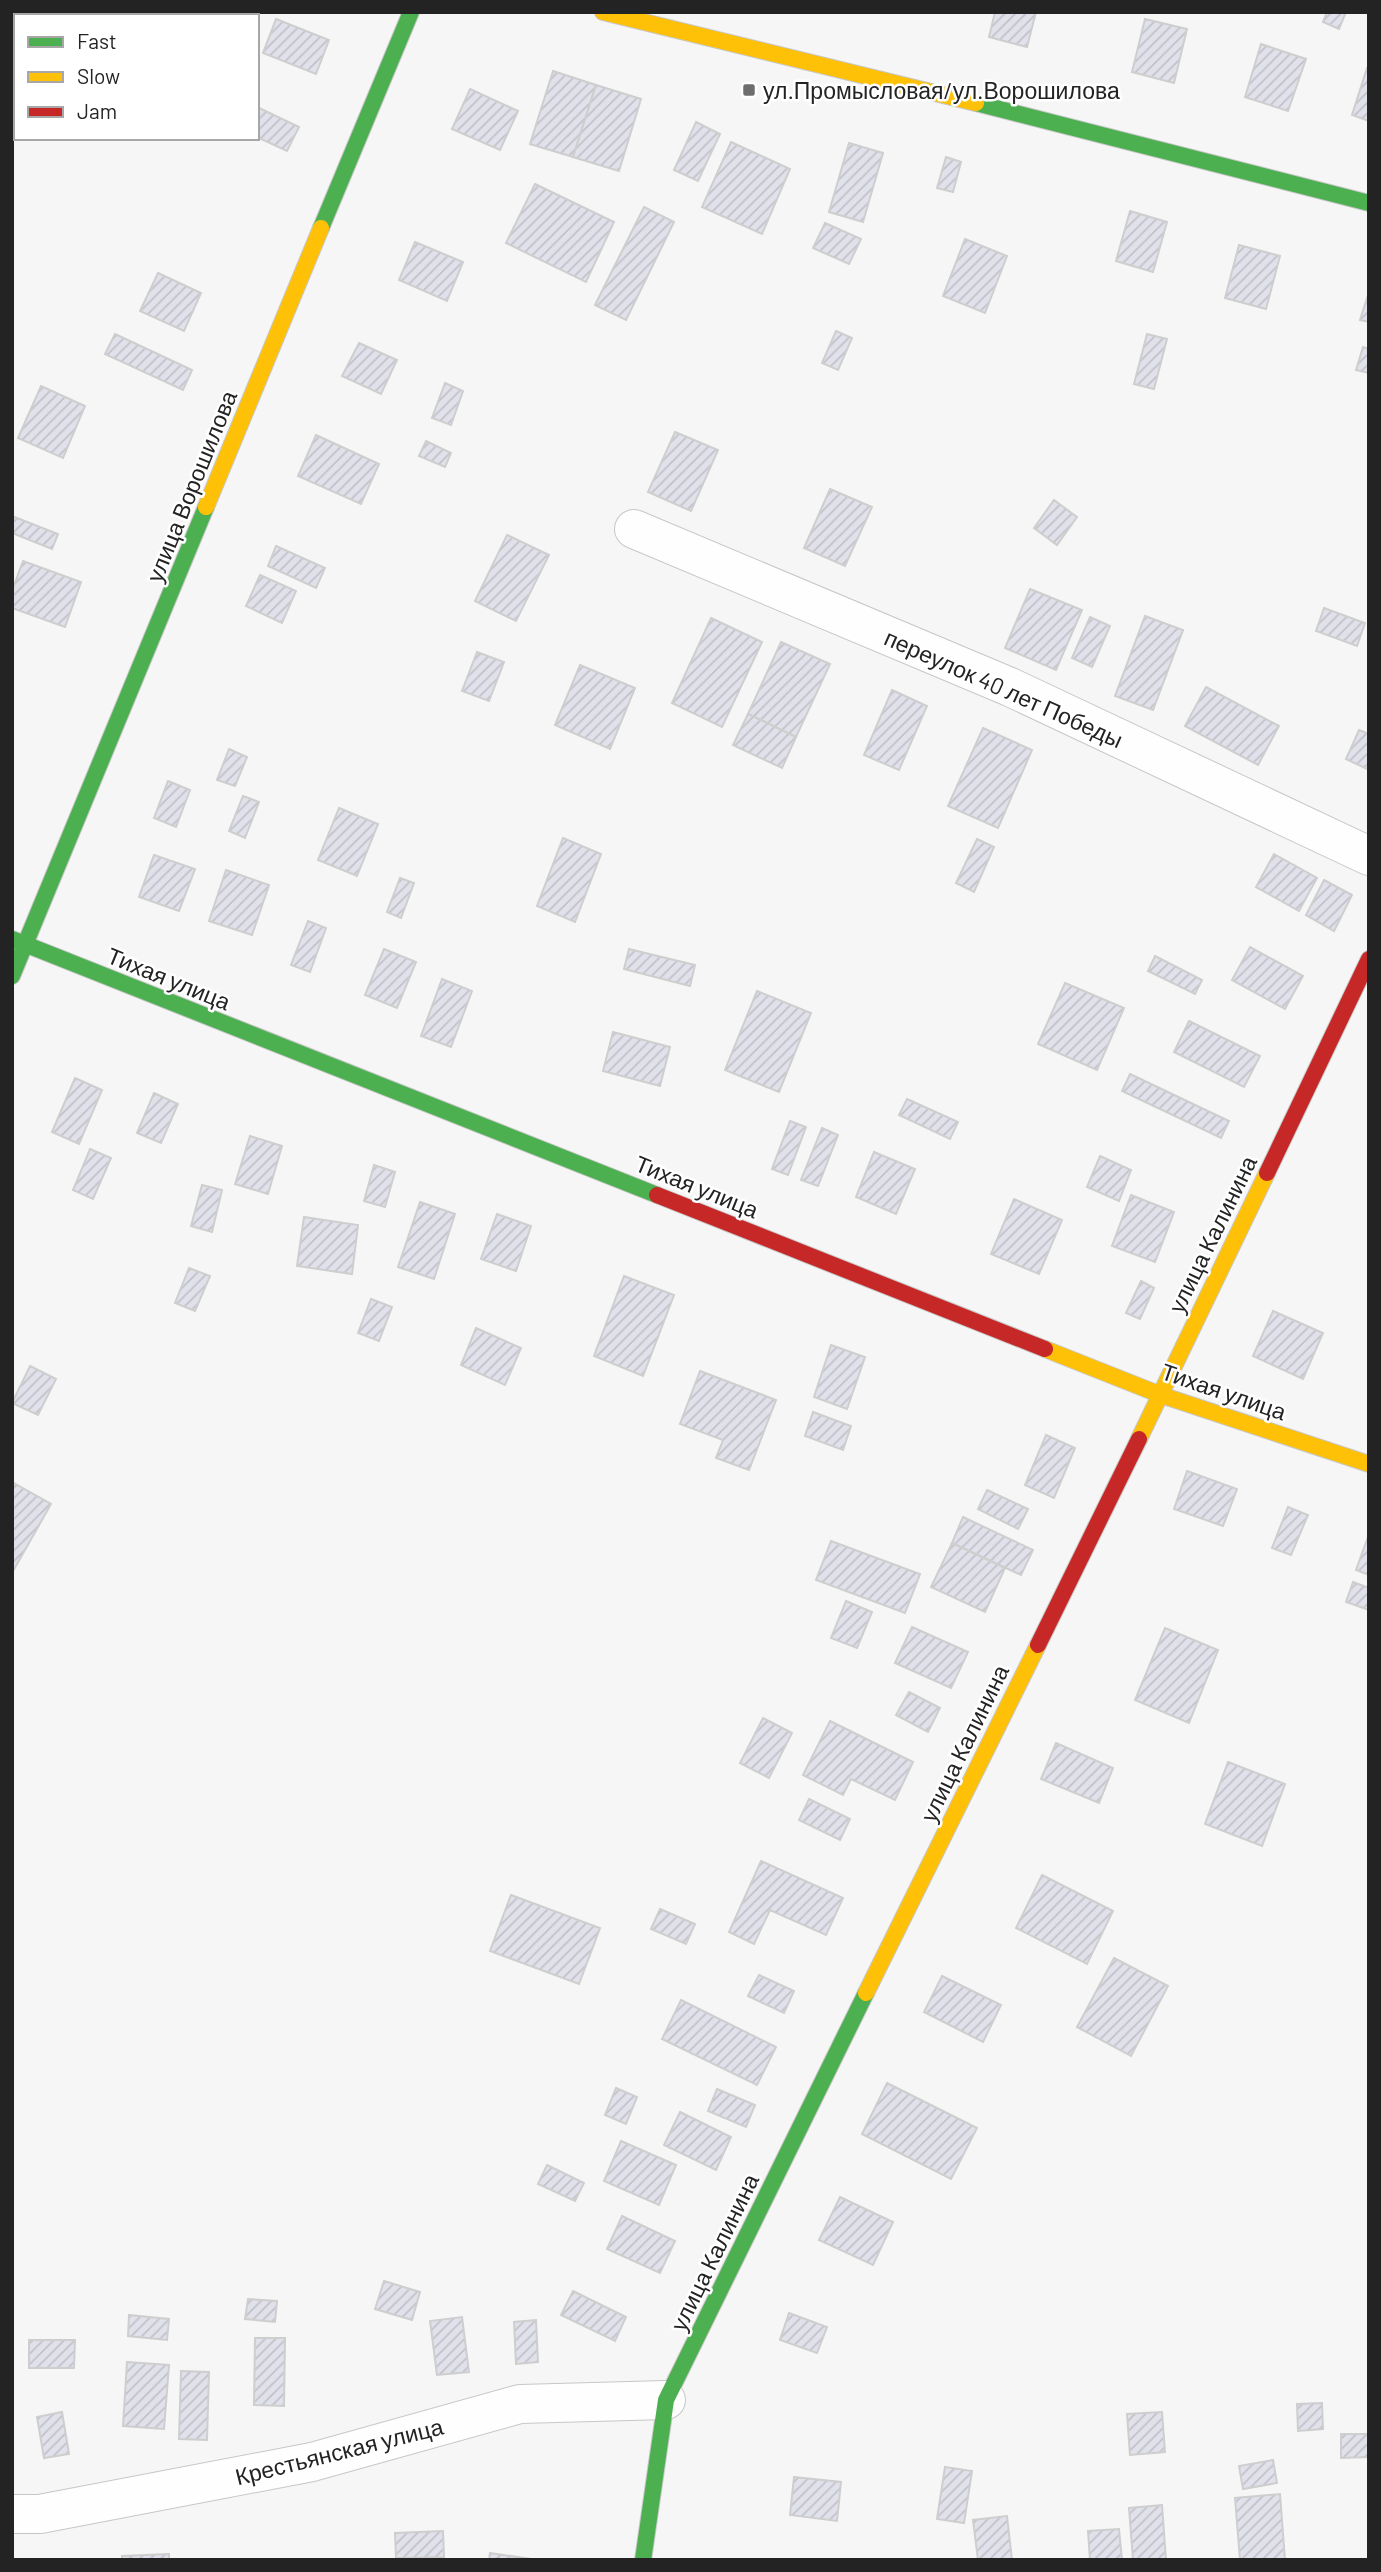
<svg xmlns="http://www.w3.org/2000/svg" width="1381" height="2572" viewBox="0 0 1381 2572" font-family="Barlow,sans-serif">
  <style>
    .building { fill: url(#building-hatch); stroke: #cecece; stroke-width: 2 }
    .lines { fill: none; stroke-linecap: round; stroke-linejoin: round }
    .street-casing { stroke: #c7c7c7; stroke-width: 40 }
    .fast-casing { stroke: #c7c7c7; stroke-width: 18 }
    .slow-casing { stroke: #c7c7c7; stroke-width: 18 }
    .jam-casing { stroke: #c7c7c7; stroke-width: 18 }
    .street { stroke: #fefefe; stroke-width: 38 }
    .fast { stroke: #4caf50; stroke-width: 16 }
    .slow { stroke: #ffc107; stroke-width: 16 }
    .jam { stroke: #c62828; stroke-width: 16 }
    .poi-dot { fill: #6d6d6d; stroke: #fff; stroke-width: 2.5 }
    .labels { text-anchor: middle; dominant-baseline: central; stroke-width: 5; stroke-linejoin: round; paint-order: stroke }
    .poi-label { font-size: 23px; fill: #232323; stroke: #fff; text-anchor: start }
    .street-label { font-size: 23px; fill: #232323; stroke: #fff }
  </style>
  <defs>
    <pattern id="building-hatch" width="6" height="6" patternUnits="userSpaceOnUse" patternTransform="scale(1.75)"><rect width="6" height="6" fill="#e1e1eb"/><path d="M-1 1l2-2M0 6l6-6M5 7l2-2" fill="none" stroke="#c1c1c9"/></pattern>
  </defs>
  <rect width="100%" height="100%" fill="#f6f6f6"/>
  <g class="building">
    <polygon points="132,12 183,12 181,16 130,16"/>
    <polygon points="995,12 1036,12 1027,47 989,37"/>
    <polygon points="1327,12 1346,12 1339,29 1323,22"/>
    <polygon points="276,19 329,40 316,74 263,53"/>
    <polygon points="1145,19 1187,29 1174,83 1132,72"/>
    <polygon points="1261,44 1306,59 1288,111 1245,97"/>
    <polygon points="1367,68 1369,68 1369,121 1352,115"/>
    <polygon points="553,71 596,85 573,157 530,144"/>
    <polygon points="596,85 641,99 619,171 573,157"/>
    <polygon points="470,89 518,111 500,150 452,129"/>
    <polygon points="257,107 299,127 287,151 257,137"/>
    <polygon points="696,122 720,134 698,181 674,170"/>
    <polygon points="731,142 790,169 762,234 702,207"/>
    <polygon points="849,143 883,153 863,222 829,212"/>
    <polygon points="946,157 961,162 953,192 937,188"/>
    <polygon points="535,184 614,222 586,282 506,243"/>
    <polygon points="644,207 674,222 626,320 595,305"/>
    <polygon points="1130,211 1167,222 1153,272 1116,261"/>
    <polygon points="825,223 861,239 849,264 813,248"/>
    <polygon points="965,239 1007,256 985,313 943,296"/>
    <polygon points="415,242 463,262 447,301 399,280"/>
    <polygon points="1239,245 1280,256 1266,309 1225,298"/>
    <polygon points="158,273 201,293 184,331 140,311"/>
    <polygon points="1369,292 1369,322 1360,320"/>
    <polygon points="836,331 852,338 838,370 822,363"/>
    <polygon points="115,334 192,370 183,390 105,354"/>
    <polygon points="1147,334 1167,339 1154,389 1134,384"/>
    <polygon points="359,343 397,360 381,394 342,376"/>
    <polygon points="1363,347 1369,349 1369,373 1356,370"/>
    <polygon points="445,383 463,391 451,425 432,418"/>
    <polygon points="41,386 85,406 63,458 18,438"/>
    <polygon points="675,432 718,450 691,511 648,492"/>
    <polygon points="316,435 379,464 361,504 298,476"/>
    <polygon points="426,441 451,453 445,467 419,456"/>
    <polygon points="830,489 872,507 845,566 804,548"/>
    <polygon points="1054,500 1077,517 1057,545 1034,528"/>
    <polygon points="12,516 58,534 52,549 12,533"/>
    <polygon points="507,535 549,555 516,621 475,601"/>
    <polygon points="276,546 325,568 316,588 268,566"/>
    <polygon points="23,561 81,582 65,627 12,608 12,591"/>
    <polygon points="260,575 296,591 282,623 246,606"/>
    <polygon points="1030,589 1082,610 1056,670 1005,648"/>
    <polygon points="1324,608 1365,623 1357,646 1316,631"/>
    <polygon points="1145,616 1183,630 1153,710 1115,696"/>
    <polygon points="1090,617 1110,626 1092,667 1072,658"/>
    <polygon points="711,618 762,642 722,727 672,703"/>
    <polygon points="781,642 830,664 796,737 748,714"/>
    <polygon points="477,652 504,662 489,701 462,691"/>
    <polygon points="580,665 635,688 610,749 555,725"/>
    <polygon points="1206,687 1279,726 1258,765 1185,726"/>
    <polygon points="892,690 927,706 899,770 864,755"/>
    <polygon points="748,714 796,737 782,768 733,745"/>
    <polygon points="983,728 1032,750 998,828 948,806"/>
    <polygon points="1359,730 1369,734 1369,770 1346,759"/>
    <polygon points="229,749 247,757 235,786 217,780"/>
    <polygon points="168,781 190,790 176,827 154,818"/>
    <polygon points="243,796 259,802 245,838 229,831"/>
    <polygon points="339,808 378,824 357,876 318,860"/>
    <polygon points="563,838 601,854 575,922 537,906"/>
    <polygon points="977,839 994,847 974,892 956,883"/>
    <polygon points="1274,854 1317,878 1299,911 1256,887"/>
    <polygon points="154,855 195,869 179,911 139,897"/>
    <polygon points="226,870 269,885 252,935 209,921"/>
    <polygon points="400,878 414,883 401,918 387,912"/>
    <polygon points="1324,880 1352,895 1334,931 1306,915"/>
    <polygon points="308,921 326,928 310,972 291,965"/>
    <polygon points="1250,947 1303,976 1285,1009 1232,980"/>
    <polygon points="384,949 416,962 397,1008 365,995"/>
    <polygon points="629,949 695,965 690,986 624,969"/>
    <polygon points="1155,956 1202,980 1195,994 1148,971"/>
    <polygon points="442,979 472,991 451,1047 421,1036"/>
    <polygon points="1065,983 1124,1008 1097,1070 1038,1044"/>
    <polygon points="757,991 811,1013 779,1092 725,1070"/>
    <polygon points="1189,1021 1260,1056 1244,1087 1174,1052"/>
    <polygon points="613,1032 670,1047 660,1086 603,1071"/>
    <polygon points="1130,1074 1229,1121 1221,1138 1122,1091"/>
    <polygon points="75,1078 102,1090 79,1144 52,1132"/>
    <polygon points="154,1093 178,1104 161,1143 137,1133"/>
    <polygon points="907,1099 958,1122 950,1139 899,1115"/>
    <polygon points="790,1121 806,1127 788,1175 772,1169"/>
    <polygon points="822,1128 838,1135 818,1186 801,1180"/>
    <polygon points="250,1136 282,1146 268,1194 235,1184"/>
    <polygon points="90,1149 111,1158 93,1199 73,1190"/>
    <polygon points="874,1152 915,1169 896,1214 856,1197"/>
    <polygon points="1100,1156 1131,1170 1119,1201 1087,1187"/>
    <polygon points="374,1165 395,1172 385,1207 364,1201"/>
    <polygon points="202,1185 222,1190 212,1232 191,1226"/>
    <polygon points="1131,1195 1174,1212 1155,1262 1112,1246"/>
    <polygon points="1014,1199 1062,1220 1039,1274 991,1254"/>
    <polygon points="420,1202 455,1214 434,1279 398,1267"/>
    <polygon points="497,1214 531,1226 516,1271 481,1259"/>
    <polygon points="304,1217 358,1225 352,1274 297,1266"/>
    <polygon points="189,1268 210,1276 195,1311 175,1303"/>
    <polygon points="624,1276 674,1295 643,1376 594,1356"/>
    <polygon points="1141,1281 1154,1288 1140,1319 1126,1313"/>
    <polygon points="371,1299 392,1307 379,1341 358,1333"/>
    <polygon points="1273,1311 1323,1333 1303,1379 1253,1356"/>
    <polygon points="476,1328 521,1348 505,1385 461,1365"/>
    <polygon points="831,1345 865,1357 847,1409 814,1397"/>
    <polygon points="30,1366 56,1379 38,1415 12,1403"/>
    <polygon points="700,1371 776,1400 749,1470 716,1458 723,1440 680,1424"/>
    <polygon points="813,1412 851,1426 843,1450 805,1436"/>
    <polygon points="1046,1435 1075,1448 1054,1498 1025,1485"/>
    <polygon points="1187,1471 1237,1489 1223,1526 1174,1509"/>
    <polygon points="12,1482 51,1504 12,1573"/>
    <polygon points="987,1490 1028,1509 1018,1529 978,1509"/>
    <polygon points="1288,1507 1308,1515 1291,1555 1272,1548"/>
    <polygon points="963,1517 1033,1550 1021,1575 952,1543"/>
    <polygon points="1369,1534 1369,1575 1356,1570"/>
    <polygon points="831,1541 920,1574 905,1613 816,1580"/>
    <polygon points="952,1543 1005,1568 985,1612 931,1587"/>
    <polygon points="1353,1582 1369,1588 1369,1610 1346,1602"/>
    <polygon points="846,1601 872,1612 857,1648 831,1638"/>
    <polygon points="912,1627 968,1652 951,1688 895,1663"/>
    <polygon points="1165,1628 1218,1650 1189,1723 1135,1700"/>
    <polygon points="909,1692 940,1708 928,1732 896,1715"/>
    <polygon points="763,1718 792,1733 769,1778 740,1763"/>
    <polygon points="830,1721 913,1762 895,1800 851,1779 843,1795 803,1775"/>
    <polygon points="1056,1743 1113,1768 1099,1803 1041,1779"/>
    <polygon points="1228,1762 1285,1784 1262,1846 1205,1824"/>
    <polygon points="809,1799 850,1819 840,1840 799,1820"/>
    <polygon points="761,1861 843,1898 826,1935 770,1910 754,1944 729,1932"/>
    <polygon points="1042,1875 1113,1911 1087,1964 1016,1928"/>
    <polygon points="511,1895 600,1928 579,1984 490,1951"/>
    <polygon points="660,1909 695,1924 686,1944 651,1929"/>
    <polygon points="1114,1958 1168,1986 1131,2056 1077,2027"/>
    <polygon points="759,1975 794,1991 784,2013 748,1996"/>
    <polygon points="942,1976 1001,2005 983,2042 924,2012"/>
    <polygon points="681,2000 776,2047 757,2085 662,2039"/>
    <polygon points="887,2083 977,2128 951,2179 862,2134"/>
    <polygon points="616,2088 637,2097 626,2124 605,2115"/>
    <polygon points="717,2089 755,2105 746,2127 708,2111"/>
    <polygon points="680,2112 731,2137 716,2170 664,2145"/>
    <polygon points="621,2141 676,2165 659,2205 604,2181"/>
    <polygon points="547,2165 584,2183 575,2201 538,2184"/>
    <polygon points="840,2197 893,2222 873,2265 819,2240"/>
    <polygon points="622,2216 675,2241 660,2273 607,2249"/>
    <polygon points="384,2281 420,2292 412,2320 375,2309"/>
    <polygon points="573,2291 626,2317 615,2341 561,2315"/>
    <polygon points="248,2299 277,2301 275,2322 245,2319"/>
    <polygon points="789,2313 827,2327 817,2353 780,2340"/>
    <polygon points="129,2315 169,2319 167,2340 128,2336"/>
    <polygon points="462,2317 469,2372 437,2375 430,2321"/>
    <polygon points="536,2320 538,2362 516,2364 514,2322"/>
    <polygon points="255,2338 285,2338 284,2406 254,2405"/>
    <polygon points="29,2340 75,2340 74,2368 29,2368"/>
    <polygon points="127,2362 169,2365 164,2429 123,2426"/>
    <polygon points="181,2371 209,2372 207,2440 179,2439"/>
    <polygon points="1322,2403 1323,2429 1298,2431 1297,2404"/>
    <polygon points="62,2412 69,2454 44,2458 37,2417"/>
    <polygon points="1162,2412 1165,2452 1130,2455 1127,2414"/>
    <polygon points="1341,2434 1369,2434 1369,2457 1341,2458"/>
    <polygon points="1273,2460 1277,2483 1243,2489 1239,2466"/>
    <polygon points="945,2467 972,2471 964,2523 937,2519"/>
    <polygon points="794,2477 841,2482 837,2521 790,2515"/>
    <polygon points="1280,2494 1285,2560 1240,2560 1235,2498"/>
    <polygon points="1162,2505 1166,2560 1133,2560 1129,2508"/>
    <polygon points="1007,2516 1012,2560 978,2560 973,2520"/>
    <polygon points="1119,2529 1122,2560 1090,2560 1088,2531"/>
    <polygon points="443,2531 444,2557 396,2558 395,2533"/>
    <polygon points="490,2553 538,2560 489,2560"/>
    <polygon points="169,2554 169,2560 122,2560 122,2556"/>
  </g>
  <g class="lines">
    <g class="street-casing">
      <g id="street">
        <polyline points="634,529 1010,687 1369,856"/>
        <polyline points="12,2514 40,2514 312,2462 520,2404 666,2400"/>
      </g>
    </g>
    <g class="fast-casing">
      <g id="fast">
        <polyline points="976,103 1369,203"/>
        <polyline points="321,228 411,12"/>
        <polyline points="12,939 657,1195"/>
        <polyline points="12,976 206,507"/>
        <polyline points="643,2560 666,2400 866,1993"/>
      </g>
    </g>
    <g class="slow-casing">
      <g id="slow">
        <polyline points="603,12 976,103"/>
        <polyline points="206,507 321,228"/>
        <polyline points="1045,1349 1161,1395 1369,1464"/>
        <polyline points="1139,1439 1267,1173"/>
        <polyline points="866,1993 1038,1645"/>
      </g>
    </g>
    <g class="jam-casing">
      <g id="jam">
        <polyline points="1267,1173 1369,959"/>
        <polyline points="657,1195 1045,1349"/>
        <polyline points="1038,1645 1139,1439"/>
      </g>
    </g>
    <use href="#street" class="street"/>
    <use href="#fast" class="fast"/>
    <use href="#slow" class="slow"/>
    <use href="#jam" class="jam"/>
  </g>
  <rect class="poi-dot" x="742" y="83" width="14" height="14" rx="3.5"/>
  <g class="labels">
    <g class="poi-label">
      <text x="763" y="90">ул.Промысловая/ул.Ворошилова</text>
    </g>
    <g class="street-label">
      <text transform="translate(191 486) rotate(-68)">улица Ворошилова</text>
      <text transform="translate(1004 688) rotate(24)">переулок 40 лет Победы</text>
      <text transform="translate(169 978) rotate(22)">Тихая улица</text>
      <text transform="translate(697 1186) rotate(22)">Тихая улица</text>
      <text transform="translate(1212 1234) rotate(-64)">улица Калинина</text>
      <text transform="translate(1224 1391) rotate(19)">Тихая улица</text>
      <text transform="translate(964 1743) rotate(-64)">улица Калинина</text>
      <text transform="translate(714 2252) rotate(-64)">улица Калинина</text>
      <text transform="translate(339 2451) rotate(-14)">Крестьянская улица</text>
    </g>
  </g>
  <rect width="1381" height="2572" fill="none" stroke="#232323" stroke-width="28"/>
  <rect x="14" y="14" width="245" height="126" fill="#ffffff" stroke="#a7a7a7" stroke-width="2"/>
  <rect x="28" y="37" width="35" height="10" fill="#4caf50" stroke="#a7a7a7" stroke-width="2"/>
  <text x="77" y="49" font-size="21" fill="#232323">Fast</text>
  <rect x="28" y="72" width="35" height="10" fill="#ffc107" stroke="#a7a7a7" stroke-width="2"/>
  <text x="77" y="84" font-size="21" fill="#232323">Slow</text>
  <rect x="28" y="107" width="35" height="10" fill="#c62828" stroke="#a7a7a7" stroke-width="2"/>
  <text x="77" y="119" font-size="21" fill="#232323">Jam</text>
</svg>
